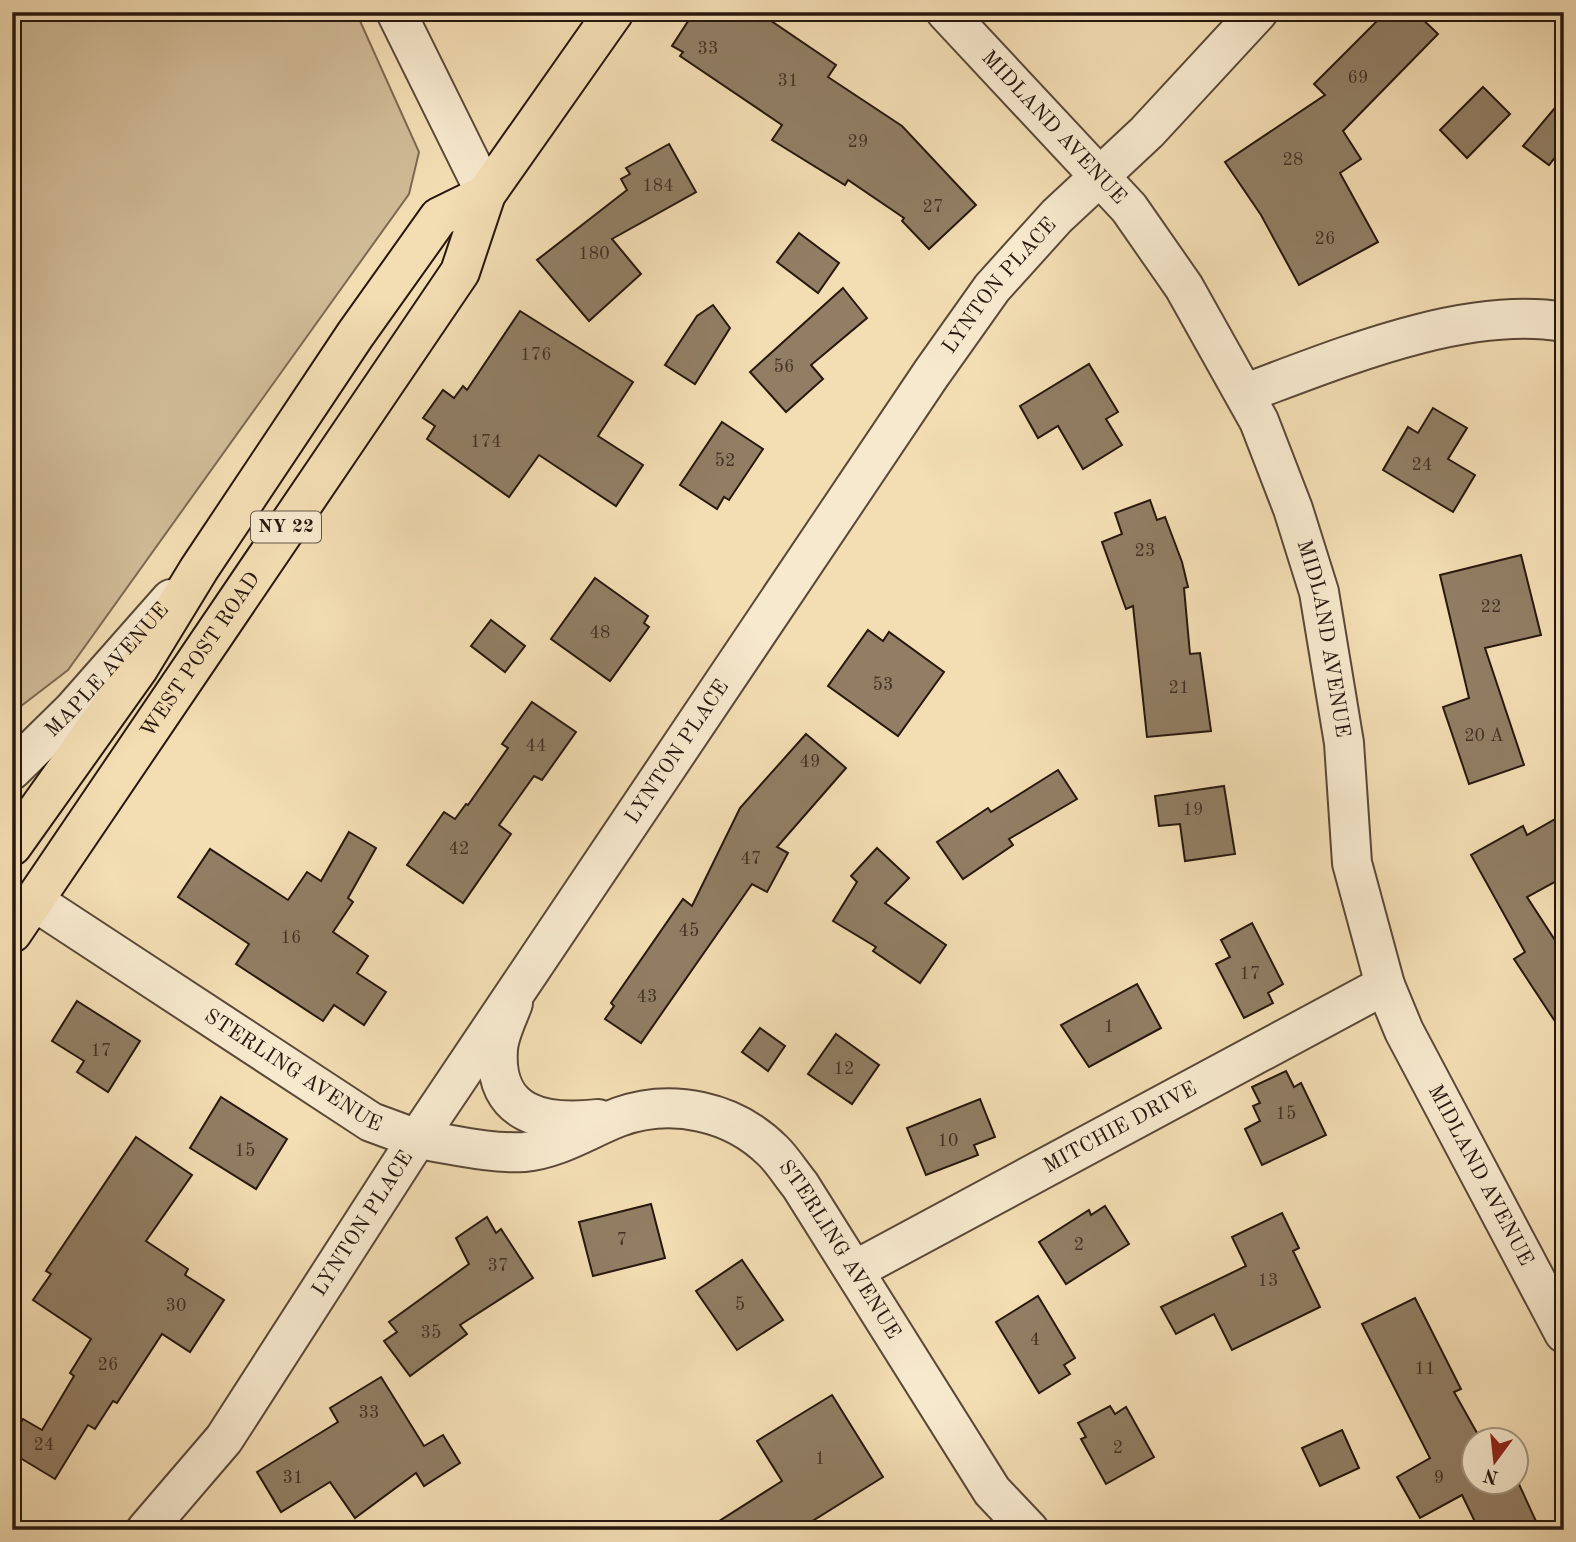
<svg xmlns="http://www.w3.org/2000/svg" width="1576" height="1542" viewBox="0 0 1576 1542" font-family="'Old Standard TT',serif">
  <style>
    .green { fill: #d0bb97; stroke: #7c6952; stroke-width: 2 }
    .building { fill: #917e64; stroke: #27170e; stroke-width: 2 }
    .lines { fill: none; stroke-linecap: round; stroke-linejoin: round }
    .minor-casing { stroke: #5a4837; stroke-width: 42 }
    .tertiary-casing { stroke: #5a4837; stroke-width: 42 }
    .primary-casing { stroke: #27170e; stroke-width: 42 }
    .minor { stroke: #f7e9ce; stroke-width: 38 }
    .tertiary { stroke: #f7e9ce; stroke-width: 38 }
    .primary { stroke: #f3ddb3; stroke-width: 38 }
    .labels { text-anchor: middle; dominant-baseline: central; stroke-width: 5; stroke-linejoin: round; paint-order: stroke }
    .number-label { font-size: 18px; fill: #423124 }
    .shield { fill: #f7e9ce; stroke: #655648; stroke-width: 2 }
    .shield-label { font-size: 19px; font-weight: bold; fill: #27170e }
    .street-label { font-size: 21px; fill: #27170e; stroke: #f7e9ce }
  </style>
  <rect width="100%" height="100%" fill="#f3ddb3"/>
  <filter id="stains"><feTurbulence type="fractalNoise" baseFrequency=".00286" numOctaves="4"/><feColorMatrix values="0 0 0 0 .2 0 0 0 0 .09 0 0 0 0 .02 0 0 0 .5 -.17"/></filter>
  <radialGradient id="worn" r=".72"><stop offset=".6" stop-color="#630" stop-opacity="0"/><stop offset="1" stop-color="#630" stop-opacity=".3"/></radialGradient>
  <polygon class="green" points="12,12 356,12 419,152 409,194 68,670 12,713"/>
  <g class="building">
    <polygon points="694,12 758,12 836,65 828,77 902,126 976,205 929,249 902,221 904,218 848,180 845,185 772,140 782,125 680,56 683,52 672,46"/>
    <polygon points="1386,12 1415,12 1438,34 1343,131 1361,159 1340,173 1378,242 1299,285 1261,215 1225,162 1325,95 1314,84"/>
    <polygon points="1483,87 1510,114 1467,158 1440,130"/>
    <polygon points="1564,97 1564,146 1549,165 1523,146"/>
    <polygon points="669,144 696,192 612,239 641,274 589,321 537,260 627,190 621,179 630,174 626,168"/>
    <polygon points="799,233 839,263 818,293 777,262"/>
    <polygon points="843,288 867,318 811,365 823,379 786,412 750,372"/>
    <polygon points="713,305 730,328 695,384 665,365 697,316"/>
    <polygon points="520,311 633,382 598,436 643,465 616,506 539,455 509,497 427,439 435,426 423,418 443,390 454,398 463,386 467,390"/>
    <polygon points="1089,364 1118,412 1106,419 1122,445 1083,469 1058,426 1038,438 1020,406"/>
    <polygon points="1433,408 1467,428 1448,459 1475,475 1453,512 1383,470 1408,427 1418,433"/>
    <polygon points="722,422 763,449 729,500 724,497 717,509 680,485"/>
    <polygon points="1150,500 1157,520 1165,517 1182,562 1188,587 1184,588 1190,654 1200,653 1211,731 1147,737 1133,606 1126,609 1102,542 1122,534 1115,513"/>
    <polygon points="1521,555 1541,635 1485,648 1524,765 1469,784 1443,707 1469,698 1440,575"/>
    <polygon points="595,578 648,616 644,623 649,627 610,681 551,639"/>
    <polygon points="491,620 525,646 505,672 471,646"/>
    <polygon points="868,630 883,641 889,632 944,672 898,736 828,686"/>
    <polygon points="532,702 576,732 542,780 534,776 499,825 511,834 463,903 407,865 444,812 455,819 466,804 468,805 508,748 502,744"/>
    <polygon points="806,734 846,768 777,847 788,853 767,892 752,884 641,1043 605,1019 614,1006 611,1003 683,899 692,906 740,808"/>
    <polygon points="1058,770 1077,799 1009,839 1013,845 963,879 937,842 988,808 991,812"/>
    <polygon points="1224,786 1235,854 1185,861 1180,824 1159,826 1155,796"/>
    <polygon points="1564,814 1564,877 1527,897 1564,954 1564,1035 1514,959 1525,952 1471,855 1523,826 1527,835"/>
    <polygon points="349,832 376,848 348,898 353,902 333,932 368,956 357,973 386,992 364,1025 334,1005 323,1021 236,964 249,944 178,897 210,849 288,900 307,872 321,881"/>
    <polygon points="877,848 909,878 885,903 946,945 920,983 873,951 876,947 833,921 857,882 851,876"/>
    <polygon points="1252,923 1283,984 1268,993 1273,1003 1244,1018 1216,964 1230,957 1221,940"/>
    <polygon points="1137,984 1161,1028 1089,1067 1061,1025"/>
    <polygon points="77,1001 140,1041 108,1092 77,1072 84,1061 52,1041"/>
    <polygon points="760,1028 785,1046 768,1071 742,1052"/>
    <polygon points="836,1034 879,1065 852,1104 808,1074"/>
    <polygon points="1286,1071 1294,1087 1301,1083 1326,1135 1262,1165 1245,1129 1260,1121 1253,1106 1260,1103 1252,1087"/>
    <polygon points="221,1097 287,1139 256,1189 190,1148"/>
    <polygon points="980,1099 995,1137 974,1145 978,1155 926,1175 907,1128"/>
    <polygon points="136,1137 192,1175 146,1241 188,1269 185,1275 224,1300 190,1352 162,1334 117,1403 113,1401 95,1429 88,1425 55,1479 12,1453 12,1436 23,1419 42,1430 74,1376 70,1373 91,1339 33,1300 51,1274 46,1271"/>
    <polygon points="651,1204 665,1258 593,1276 579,1222"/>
    <polygon points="1105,1206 1129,1244 1066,1284 1039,1242 1089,1210 1091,1215"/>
    <polygon points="1282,1213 1299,1248 1293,1251 1320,1307 1232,1350 1214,1314 1176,1334 1161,1307 1246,1266 1232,1237"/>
    <polygon points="487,1217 496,1233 501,1229 533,1278 460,1325 467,1334 410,1376 384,1341 397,1332 389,1322 469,1264 456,1238"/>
    <polygon points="742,1260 783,1320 737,1350 696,1291"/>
    <polygon points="1038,1296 1075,1358 1064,1365 1070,1374 1039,1393 996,1322"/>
    <polygon points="1415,1298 1461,1389 1454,1392 1481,1440 1474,1440 1474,1482 1518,1482 1540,1530 1479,1530 1462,1495 1420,1518 1397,1477 1430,1458 1362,1324"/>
    <polygon points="381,1377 424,1446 443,1435 460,1463 424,1486 416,1473 355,1518 330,1482 281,1512 257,1472 338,1422 330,1408"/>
    <polygon points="832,1395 883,1477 798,1530 705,1530 782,1481 757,1441"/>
    <polygon points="1110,1406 1115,1414 1126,1407 1154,1457 1106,1484 1081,1439 1086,1437 1078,1423"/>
    <polygon points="1342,1430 1359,1468 1320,1486 1302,1448"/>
  </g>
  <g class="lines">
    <g class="minor-casing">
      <g id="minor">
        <polyline points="1100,176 1147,132 1258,12"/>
        <path d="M1246,393C1338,359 1465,305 1564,322"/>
        <path d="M513,1003C508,1017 499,1034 498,1049C493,1116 545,1125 598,1119"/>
        <path id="s1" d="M417,1139C451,1144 489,1154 524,1152C558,1149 588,1129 619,1117C672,1098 733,1111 773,1151C783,1161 791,1174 800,1185L992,1491L1029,1530"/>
        <path id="s2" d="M855,1270L1385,985"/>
      </g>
    </g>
    <g class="tertiary-casing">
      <g id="tertiary">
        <polyline points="396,12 486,194"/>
        <path id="s3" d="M946,12L1129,208L1184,287L1259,421L1293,509L1319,592L1344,743L1352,863L1385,985L1404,1031L1564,1333"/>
        <path id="s4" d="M12,770L73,710L171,599"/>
        <path id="s5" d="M12,911L34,901L371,1122L417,1139"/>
        <path id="s6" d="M146,1530L224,1439L417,1139L931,374L992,288L1057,216L1100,176"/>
      </g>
    </g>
    <g class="primary-casing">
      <g id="primary">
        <polyline points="12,846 138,669 199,569 355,335 439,217 486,194"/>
        <path id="s7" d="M12,933L460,272L486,194L614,12"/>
      </g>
    </g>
    <use href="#minor" class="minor"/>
    <use href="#tertiary" class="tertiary"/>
    <use href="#primary" class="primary"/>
  </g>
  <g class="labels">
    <g class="number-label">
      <text x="708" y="49">33</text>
      <text x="1358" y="78">69</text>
      <text x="788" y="81">31</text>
      <text x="858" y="142">29</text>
      <text x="1293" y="160">28</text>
      <text x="658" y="186">184</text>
      <text x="933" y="207">27</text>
      <text x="1325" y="239">26</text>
      <text x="594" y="254">180</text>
      <text x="536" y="355">176</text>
      <text x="784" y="367">56</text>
      <text x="486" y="442">174</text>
      <text x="725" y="461">52</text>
      <text x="1422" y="465">24</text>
      <text x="1145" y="551">23</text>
      <text x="1491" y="607">22</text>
      <text x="600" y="633">48</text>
      <text x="883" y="685">53</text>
      <text x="1179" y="688">21</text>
      <text x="1484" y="736">20 A</text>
      <text x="536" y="746">44</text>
      <text x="810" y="762">49</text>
      <text x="1193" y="810">19</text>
      <text x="459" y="849">42</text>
      <text x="751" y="859">47</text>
      <text x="689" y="931">45</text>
      <text x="291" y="938">16</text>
      <text x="1250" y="974">17</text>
      <text x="647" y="997">43</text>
      <text x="1109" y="1027">1</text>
      <text x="101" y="1051">17</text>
      <text x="844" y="1069">12</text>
      <text x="1286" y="1114">15</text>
      <text x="948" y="1141">10</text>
      <text x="245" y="1151">15</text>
      <text x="622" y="1240">7</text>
      <text x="1079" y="1245">2</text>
      <text x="498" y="1266">37</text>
      <text x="1268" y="1281">13</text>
      <text x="740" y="1305">5</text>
      <text x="176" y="1306">30</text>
      <text x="431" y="1333">35</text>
      <text x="1035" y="1340">4</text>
      <text x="108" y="1365">26</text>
      <text x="1425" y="1369">11</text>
      <text x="369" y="1413">33</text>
      <text x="44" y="1445">24</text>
      <text x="1118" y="1448">2</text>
      <text x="820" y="1459">1</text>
      <text x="293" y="1478">31</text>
      <text x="1439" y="1478">9</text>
    </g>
    <rect class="shield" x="251" y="511.5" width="70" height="31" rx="5"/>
    <g class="shield-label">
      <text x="286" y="527">NY 22</text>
    </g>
    <g class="street-label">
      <text stroke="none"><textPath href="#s3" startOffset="158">MIDLAND AVENUE</textPath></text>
      <text stroke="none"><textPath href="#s6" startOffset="1510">LYNTON PLACE</textPath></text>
      <text stroke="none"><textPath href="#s3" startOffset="746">MIDLAND AVENUE</textPath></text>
      <text stroke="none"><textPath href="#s7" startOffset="336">WEST POST ROAD</textPath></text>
      <text stroke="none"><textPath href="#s4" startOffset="138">MAPLE AVENUE</textPath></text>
      <text stroke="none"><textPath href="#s6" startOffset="943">LYNTON PLACE</textPath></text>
      <text stroke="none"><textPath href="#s5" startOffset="334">STERLING AVENUE</textPath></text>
      <text stroke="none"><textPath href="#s2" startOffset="301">MITCHIE DRIVE</textPath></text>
      <text stroke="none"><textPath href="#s3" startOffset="1312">MIDLAND AVENUE</textPath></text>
      <text stroke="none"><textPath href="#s6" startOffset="376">LYNTON PLACE</textPath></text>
      <text stroke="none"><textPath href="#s1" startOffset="495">STERLING AVENUE</textPath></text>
    </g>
  </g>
  <rect width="1576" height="1542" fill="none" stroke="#f3ddb3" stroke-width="42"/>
  <rect x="14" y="14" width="1548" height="1514" fill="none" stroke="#27170e" stroke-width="3.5"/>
  <rect x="21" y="21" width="1534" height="1500" fill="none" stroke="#27170e" stroke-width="2"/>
  <g transform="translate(1495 1461) rotate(195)"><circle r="33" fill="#f7e9ce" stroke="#a49581" stroke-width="2"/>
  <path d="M0-5L12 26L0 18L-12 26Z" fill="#8f2418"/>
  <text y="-10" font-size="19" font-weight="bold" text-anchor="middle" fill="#27170e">N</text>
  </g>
  <rect width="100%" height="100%" filter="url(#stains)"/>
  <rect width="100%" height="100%" fill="url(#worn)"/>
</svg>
